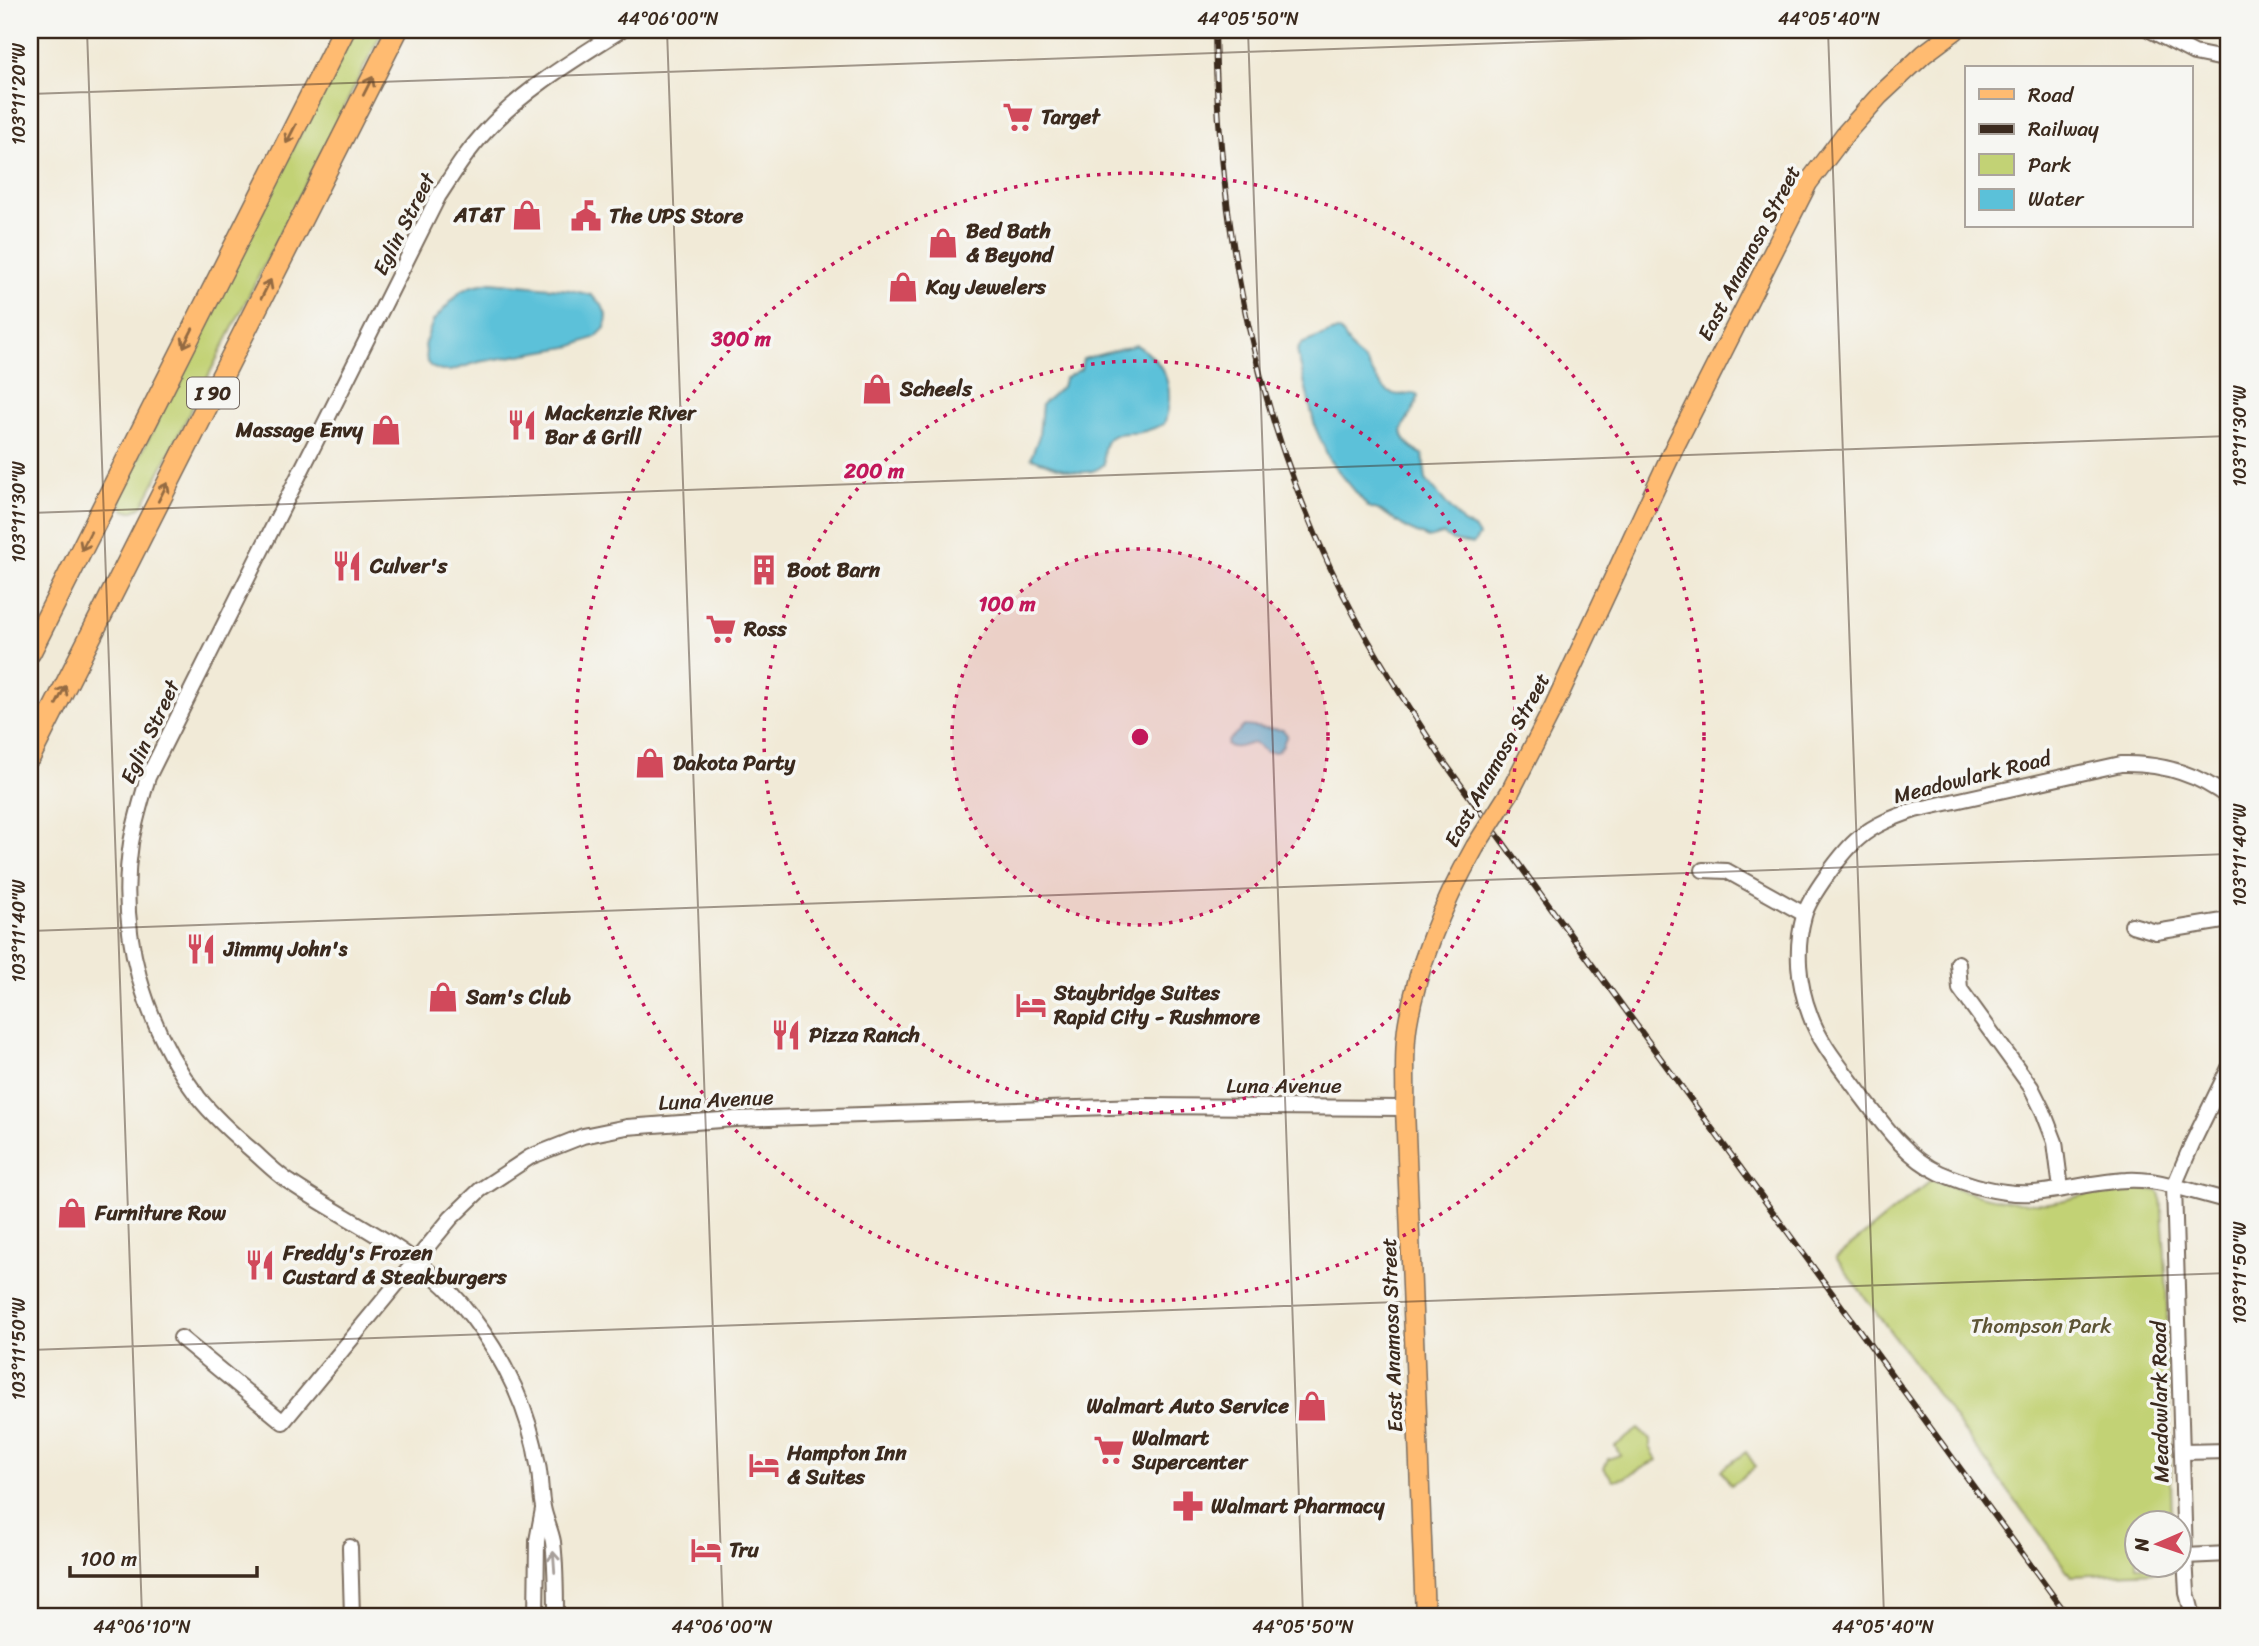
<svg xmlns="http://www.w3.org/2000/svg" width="2259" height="1646" viewBox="0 0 2259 1646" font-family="Sriracha,sans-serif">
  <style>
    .green { fill: #c2d275; stroke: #7e7e4a; stroke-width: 2 }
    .water { fill: #5bc1d9; stroke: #4b767c; stroke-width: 2 }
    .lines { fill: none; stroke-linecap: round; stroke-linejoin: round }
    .minor-casing { stroke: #7b6d5f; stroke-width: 18 }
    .major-casing { stroke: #7b6d5f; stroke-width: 21 }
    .highway-casing { stroke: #7b6d5f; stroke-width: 24 }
    .minor { stroke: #fff; stroke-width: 14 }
    .major { stroke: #ffbb71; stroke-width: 18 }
    .highway { stroke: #ffbb71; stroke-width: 21 }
    .rail-casing { stroke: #3b2a1e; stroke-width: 6 }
    .rail { stroke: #f6f6f2; stroke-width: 3.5; stroke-dasharray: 10; stroke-linecap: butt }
    .major-bridge-casing { stroke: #7b6d5f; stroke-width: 21; stroke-linecap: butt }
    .major-bridge { stroke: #ffbb71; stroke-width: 18 }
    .oneway { stroke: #936b43 }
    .oneway2 { stroke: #a79f9a }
    .ticks { fill: none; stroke: #3b2a1e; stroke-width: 2; stroke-opacity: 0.45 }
    .ring { fill: none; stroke: #c2185b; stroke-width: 3.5; stroke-dasharray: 3.5 7 }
    .labels { text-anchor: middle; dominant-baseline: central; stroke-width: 7; stroke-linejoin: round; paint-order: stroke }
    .shield { fill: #f6f6f2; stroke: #73675e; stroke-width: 2 }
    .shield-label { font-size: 19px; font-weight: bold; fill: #3b2a1e }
    .poi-label { font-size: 21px; font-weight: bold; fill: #3b2a1e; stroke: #f6f6f2; text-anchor: start }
    .street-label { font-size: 21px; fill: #3b2a1e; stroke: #f6f6f2 }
    .park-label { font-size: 21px; fill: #5d5434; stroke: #f6f6f2 }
    .centre { fill: #c2185b; stroke: #f6f6f2; stroke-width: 3.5 }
    .ring-label { font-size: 21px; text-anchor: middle; font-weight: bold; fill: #c2185b; stroke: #f6f6f2; stroke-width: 7; stroke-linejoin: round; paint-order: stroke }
    .neatline { fill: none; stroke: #3b2a1e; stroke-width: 2.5 }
    .ticks-label { font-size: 18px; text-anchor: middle; fill: #3b2a1e }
  </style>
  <rect width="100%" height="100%" fill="#f6f6f2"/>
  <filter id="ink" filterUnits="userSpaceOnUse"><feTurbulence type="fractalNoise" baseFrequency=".0143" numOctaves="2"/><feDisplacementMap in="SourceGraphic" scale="14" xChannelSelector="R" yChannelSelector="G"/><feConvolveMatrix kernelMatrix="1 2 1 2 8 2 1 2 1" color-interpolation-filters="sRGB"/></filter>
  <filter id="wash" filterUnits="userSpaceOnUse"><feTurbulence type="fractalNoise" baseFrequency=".00686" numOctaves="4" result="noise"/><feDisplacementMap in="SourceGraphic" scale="28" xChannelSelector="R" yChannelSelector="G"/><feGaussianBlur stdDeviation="1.57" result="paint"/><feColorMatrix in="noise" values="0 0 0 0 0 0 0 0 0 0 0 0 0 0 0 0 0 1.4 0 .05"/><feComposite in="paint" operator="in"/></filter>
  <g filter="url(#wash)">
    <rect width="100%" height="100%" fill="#f1ead7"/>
    <g class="green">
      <polygon points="352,30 383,30 143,505 134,511 126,511 123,508 120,496"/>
      <path d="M1931,1180C1969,1193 2008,1205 2049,1203C2058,1202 2067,1199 2076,1197C2101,1191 2132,1185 2158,1191L2161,1195L2166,1272L2172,1523L2136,1524V1566H2174V1571L2071,1576L1836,1258Z"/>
      <polygon points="1638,1429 1650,1440 1650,1447 1657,1460 1624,1478 1613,1480 1604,1468 1608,1459 1620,1455 1615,1446"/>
      <polygon points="1746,1452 1756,1467 1731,1485 1721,1470"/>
    </g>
    <g class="water">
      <polygon points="491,282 570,290 591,295 602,305 607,317 605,328 596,337 573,346 479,362 450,371 441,371 431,367 427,362 425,343 433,321 461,291 472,286"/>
      <path d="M1337,330C1347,335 1347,344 1354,352C1358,356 1363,359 1366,363C1380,382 1384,401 1413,393L1418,396C1414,422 1382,430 1423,455L1426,480L1463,523L1474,528L1479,536L1473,544L1453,541L1443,534L1428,538L1408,529L1381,511L1368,507L1330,461L1315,427L1297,351L1301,344Z"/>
      <path d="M1136,345C1167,362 1176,391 1164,424C1155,428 1141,434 1131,433C1109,432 1101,441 1104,464C1086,483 1053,464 1031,458L1039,436L1042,404L1062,387L1064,379L1081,369L1083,359Z"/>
      <path d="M1244,726L1283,730L1287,735L1282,747L1276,752H1266L1254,743C1244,744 1238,751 1227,745L1228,741Z"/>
    </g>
  </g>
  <g filter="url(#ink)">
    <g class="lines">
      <g class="minor-casing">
        <g id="minor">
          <polyline points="2150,30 2194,53 2229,60"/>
          <polyline points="1703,870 1727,871 1804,914"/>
          <polyline points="2132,925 2156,932 2229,920"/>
          <polyline points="1958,963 1960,989 2031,1087 2043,1111 2055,1142 2061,1189"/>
          <polyline points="2229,1068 2192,1144 2174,1186 2229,1201"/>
          <polyline points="181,1338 283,1422 451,1218 480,1190 530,1157 583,1136 627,1127 735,1119 1140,1106 1405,1108"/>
          <polyline points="2182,1452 2229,1451"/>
          <polyline points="350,1547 352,1616"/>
          <polyline points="2185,1556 2229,1554"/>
          <polyline points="536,1616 537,1541 543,1509"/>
          <path d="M556,1616C556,1592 556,1567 553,1542C551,1530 545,1519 543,1507C540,1493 541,1479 538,1465C530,1412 505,1360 472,1317C423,1251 356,1227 291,1183C278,1175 266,1163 254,1152C235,1136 214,1117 198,1097C144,1025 117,933 131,843C135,821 142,798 148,777L438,197C453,174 467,151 486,131C523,90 575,59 621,30"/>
          <path d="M2193,1616L2187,1593L2185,1556L2174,1186C2159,1182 2144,1179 2127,1180C2096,1181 2064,1191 2033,1193C2002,1195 1968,1185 1940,1173C1907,1158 1882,1123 1861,1095C1843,1070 1820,1044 1810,1015C1798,984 1795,948 1804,916C1809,897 1843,851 1859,838C1875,824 1895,817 1915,810L2121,764C2162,763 2197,773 2229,798"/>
        </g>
      </g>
      <g class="major-casing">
        <g id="major">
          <polyline points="1510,792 1554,706 1675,446 1808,183 1845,134 1879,96 1924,54 1956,30"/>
          <path d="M1425,1616L1405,1108C1406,1080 1403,1049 1408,1022C1419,959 1444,902 1475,847"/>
        </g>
      </g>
      <g class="highway-casing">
        <g id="highway">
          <polyline points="30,652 344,30"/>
          <polyline points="30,756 397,30"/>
        </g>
      </g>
      <use href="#minor" class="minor"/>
      <use href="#major" class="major"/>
      <use href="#highway" class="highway"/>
      <g class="rail-casing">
        <path id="rail" d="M1215,30C1218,214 1251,399 1330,567C1361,634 1402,697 1442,759L2068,1616"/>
      </g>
      <use href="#rail" class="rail"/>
      <g class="major-bridge-casing">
        <polyline id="major-bridge" points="1475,847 1510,792"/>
      </g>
      <use href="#major-bridge" class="major-bridge"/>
    </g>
    <defs><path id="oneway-shaft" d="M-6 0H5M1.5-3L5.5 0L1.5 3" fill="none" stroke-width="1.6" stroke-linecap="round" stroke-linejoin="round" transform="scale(1.75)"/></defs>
    <g class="oneway">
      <use href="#oneway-shaft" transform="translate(368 86) rotate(-63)"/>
      <use href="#oneway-shaft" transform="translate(291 134) rotate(117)"/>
      <use href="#oneway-shaft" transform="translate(266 289) rotate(-63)"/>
      <use href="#oneway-shaft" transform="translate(188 338) rotate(117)"/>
      <use href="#oneway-shaft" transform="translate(163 492) rotate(-63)"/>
      <use href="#oneway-shaft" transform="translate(86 541) rotate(117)"/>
      <use href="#oneway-shaft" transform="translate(61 695) rotate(-63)"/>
    </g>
    <use class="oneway2" href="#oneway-shaft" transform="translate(554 1562) rotate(-94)"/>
  </g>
  <path class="ticks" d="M87,30L142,1616M667,30L723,1616M1248,30L1303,1616M1828,30L1884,1616M30,94L1881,30M30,513L2229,436M30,931L2229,854M30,1350L2229,1273"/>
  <circle cx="1140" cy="737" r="188" fill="#c2185b" fill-opacity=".12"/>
  <g class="ring">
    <circle cx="1140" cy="737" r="188"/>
    <circle cx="1140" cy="737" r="376"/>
    <circle cx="1140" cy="737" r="564"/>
  </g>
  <defs>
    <g id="supermarket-bare" transform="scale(2.415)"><path d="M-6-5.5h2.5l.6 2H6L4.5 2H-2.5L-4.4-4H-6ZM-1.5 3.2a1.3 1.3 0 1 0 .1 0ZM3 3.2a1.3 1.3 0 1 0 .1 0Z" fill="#d1495b" stroke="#f6f6f2" stroke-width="2.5" paint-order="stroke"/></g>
    <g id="shop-bare" transform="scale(2.415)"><path d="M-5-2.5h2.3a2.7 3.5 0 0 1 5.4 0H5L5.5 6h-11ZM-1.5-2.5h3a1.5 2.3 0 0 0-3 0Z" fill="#d1495b" stroke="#f6f6f2" stroke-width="2.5" paint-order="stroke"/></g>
    <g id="civic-bare" transform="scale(2.415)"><path d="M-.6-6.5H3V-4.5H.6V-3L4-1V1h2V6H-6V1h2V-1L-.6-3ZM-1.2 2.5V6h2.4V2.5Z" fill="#d1495b" stroke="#f6f6f2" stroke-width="2.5" paint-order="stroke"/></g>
    <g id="restaurant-bare" transform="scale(2.415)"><path d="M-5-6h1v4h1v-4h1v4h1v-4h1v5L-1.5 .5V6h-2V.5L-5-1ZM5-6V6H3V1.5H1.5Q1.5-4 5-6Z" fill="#d1495b" stroke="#f6f6f2" stroke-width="2.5" paint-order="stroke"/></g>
    <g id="building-bare" transform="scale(2.415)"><path d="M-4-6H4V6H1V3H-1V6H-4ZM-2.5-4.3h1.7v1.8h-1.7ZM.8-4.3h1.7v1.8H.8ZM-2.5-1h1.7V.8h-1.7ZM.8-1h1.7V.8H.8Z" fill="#d1495b" stroke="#f6f6f2" stroke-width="2.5" paint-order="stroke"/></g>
    <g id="hotel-bare" transform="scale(2.415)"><path d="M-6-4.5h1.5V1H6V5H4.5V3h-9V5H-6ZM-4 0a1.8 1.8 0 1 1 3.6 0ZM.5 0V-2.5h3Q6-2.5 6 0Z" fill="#d1495b" stroke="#f6f6f2" stroke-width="2.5" paint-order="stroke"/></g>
    <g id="pharmacy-bare" transform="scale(2.415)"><path d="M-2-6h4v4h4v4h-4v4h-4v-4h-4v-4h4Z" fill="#d1495b" stroke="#f6f6f2" stroke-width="2.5" paint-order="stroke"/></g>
  </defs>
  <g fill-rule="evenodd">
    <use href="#supermarket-bare" x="1018" y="117"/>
    <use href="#shop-bare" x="527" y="215"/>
    <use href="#civic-bare" x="586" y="216"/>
    <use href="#shop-bare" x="943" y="243"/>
    <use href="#shop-bare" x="903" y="287"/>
    <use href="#shop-bare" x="877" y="389"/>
    <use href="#restaurant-bare" x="522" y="425"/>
    <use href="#shop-bare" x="386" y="430"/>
    <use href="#restaurant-bare" x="347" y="566"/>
    <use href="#building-bare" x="764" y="570"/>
    <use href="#supermarket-bare" x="721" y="629"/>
    <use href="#shop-bare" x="650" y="763"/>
    <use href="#restaurant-bare" x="201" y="949"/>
    <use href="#shop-bare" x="443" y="997"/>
    <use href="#hotel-bare" x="1031" y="1005"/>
    <use href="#restaurant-bare" x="786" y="1035"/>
    <use href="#shop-bare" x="72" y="1213"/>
    <use href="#restaurant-bare" x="260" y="1265"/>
    <use href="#shop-bare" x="1312" y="1406"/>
    <use href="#supermarket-bare" x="1109" y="1450"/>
    <use href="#hotel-bare" x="764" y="1465"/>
    <use href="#pharmacy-bare" x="1188" y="1506"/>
    <use href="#hotel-bare" x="706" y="1550"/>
  </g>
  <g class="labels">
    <rect class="shield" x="187" y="377.5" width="52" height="31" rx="5"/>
    <g class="shield-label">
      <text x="213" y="393">I 90</text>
    </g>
    <g class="poi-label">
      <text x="1041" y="117">Target</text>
      <text x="504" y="215" text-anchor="end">AT&amp;T</text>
      <text x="609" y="216">The UPS Store</text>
      <text x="966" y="231">Bed Bath<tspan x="966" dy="24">&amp; Beyond</tspan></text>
      <text x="926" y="287">Kay Jewelers</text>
      <text x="900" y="389">Scheels</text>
      <text x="545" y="413">Mackenzie River<tspan x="545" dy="24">Bar &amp; Grill</tspan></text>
      <text x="363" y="430" text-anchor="end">Massage Envy</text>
      <text x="370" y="566">Culver's</text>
      <text x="787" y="570">Boot Barn</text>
      <text x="744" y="629">Ross</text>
      <text x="673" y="763">Dakota Party</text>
      <text x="224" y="949">Jimmy John's</text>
      <text x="1054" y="993">Staybridge Suites<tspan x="1054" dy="24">Rapid City - Rushmore</tspan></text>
      <text x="466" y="997">Sam's Club</text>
      <text x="809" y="1035">Pizza Ranch</text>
      <text x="95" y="1213">Furniture Row</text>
      <text x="283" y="1253">Freddy's Frozen<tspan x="283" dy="24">Custard &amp; Steakburgers</tspan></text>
      <text x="1289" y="1406" text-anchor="end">Walmart Auto Service</text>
      <text x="1132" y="1438">Walmart<tspan x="1132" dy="24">Supercenter</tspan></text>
      <text x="787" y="1453">Hampton Inn<tspan x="787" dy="24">&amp; Suites</tspan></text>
      <text x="1211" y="1506">Walmart Pharmacy</text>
      <text x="729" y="1550">Tru</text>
    </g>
    <g class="street-label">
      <text transform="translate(404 224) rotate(-63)">Eglin Street</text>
      <text transform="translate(1749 253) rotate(-62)">East Anamosa Street</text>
      <text transform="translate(150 732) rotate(-65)">Eglin Street</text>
      <text transform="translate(1497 760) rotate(-61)">East Anamosa Street</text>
      <text transform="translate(1972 777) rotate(-14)">Meadowlark Road</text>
      <text x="1284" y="1086">Luna Avenue</text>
      <text transform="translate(716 1100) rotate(-3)">Luna Avenue</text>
      <text transform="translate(1392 1335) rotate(-92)">East Anamosa Street</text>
      <text transform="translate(2160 1402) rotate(-91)">Meadowlark Road</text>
    </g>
    <g class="park-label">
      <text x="2041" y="1326">Thompson Park</text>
    </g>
  </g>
  <circle cx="1140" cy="737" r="10" class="centre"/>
  <g class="ring-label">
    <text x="741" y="346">300 m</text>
    <text x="874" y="478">200 m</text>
    <text x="1007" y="611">100 m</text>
  </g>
  <rect width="2259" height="1646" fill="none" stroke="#f6f6f2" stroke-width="77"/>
  <rect x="1965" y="66" width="228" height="161" fill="#f6f6f2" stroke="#aba49d" stroke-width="2"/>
  <rect x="1979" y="89" width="35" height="10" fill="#ffbb71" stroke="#aba49d" stroke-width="2"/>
  <text x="2028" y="102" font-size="21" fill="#3b2a1e">Road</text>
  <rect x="1979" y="124" width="35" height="10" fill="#3b2a1e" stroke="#aba49d" stroke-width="2"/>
  <text x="2028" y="136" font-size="21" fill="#3b2a1e">Railway</text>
  <rect x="1979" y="154" width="35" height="21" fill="#c2d275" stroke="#aba49d" stroke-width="2"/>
  <text x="2028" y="172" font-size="21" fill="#3b2a1e">Park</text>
  <rect x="1979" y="189" width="35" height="21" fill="#5bc1d9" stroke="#aba49d" stroke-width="2"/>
  <text x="2028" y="206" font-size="21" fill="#3b2a1e">Water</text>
  <g transform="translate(2158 1544) rotate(268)"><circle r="33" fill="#f6f6f2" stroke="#aba49d" stroke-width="2"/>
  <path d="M0-5L12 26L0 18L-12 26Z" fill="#d1495b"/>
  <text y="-10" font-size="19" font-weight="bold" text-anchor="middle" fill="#3b2a1e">N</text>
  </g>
  <path d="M70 1566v10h187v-10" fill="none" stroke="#3b2a1e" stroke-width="3.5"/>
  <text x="80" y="1566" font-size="21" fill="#3b2a1e" stroke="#f6f6f2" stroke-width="5" paint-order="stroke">100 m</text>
  <rect x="38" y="38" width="2182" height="1570" class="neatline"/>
  <g class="ticks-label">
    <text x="668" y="25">44°06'00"N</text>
    <text x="1248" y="25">44°05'50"N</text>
    <text x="1829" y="25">44°05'40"N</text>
    <text transform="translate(19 94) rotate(-90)" y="6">103°11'20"W</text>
    <text transform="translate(2240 436) rotate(-90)" y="6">103°11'30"W</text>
    <text transform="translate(19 512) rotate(-90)" y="6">103°11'30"W</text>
    <text transform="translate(2240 855) rotate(-90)" y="6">103°11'40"W</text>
    <text transform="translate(19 931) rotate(-90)" y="6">103°11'40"W</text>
    <text transform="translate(2240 1273) rotate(-90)" y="6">103°11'50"W</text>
    <text transform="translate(19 1349) rotate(-90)" y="6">103°11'50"W</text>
    <text x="142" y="1633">44°06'10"N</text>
    <text x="722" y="1633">44°06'00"N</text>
    <text x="1303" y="1633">44°05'50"N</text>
    <text x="1883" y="1633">44°05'40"N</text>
  </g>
</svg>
